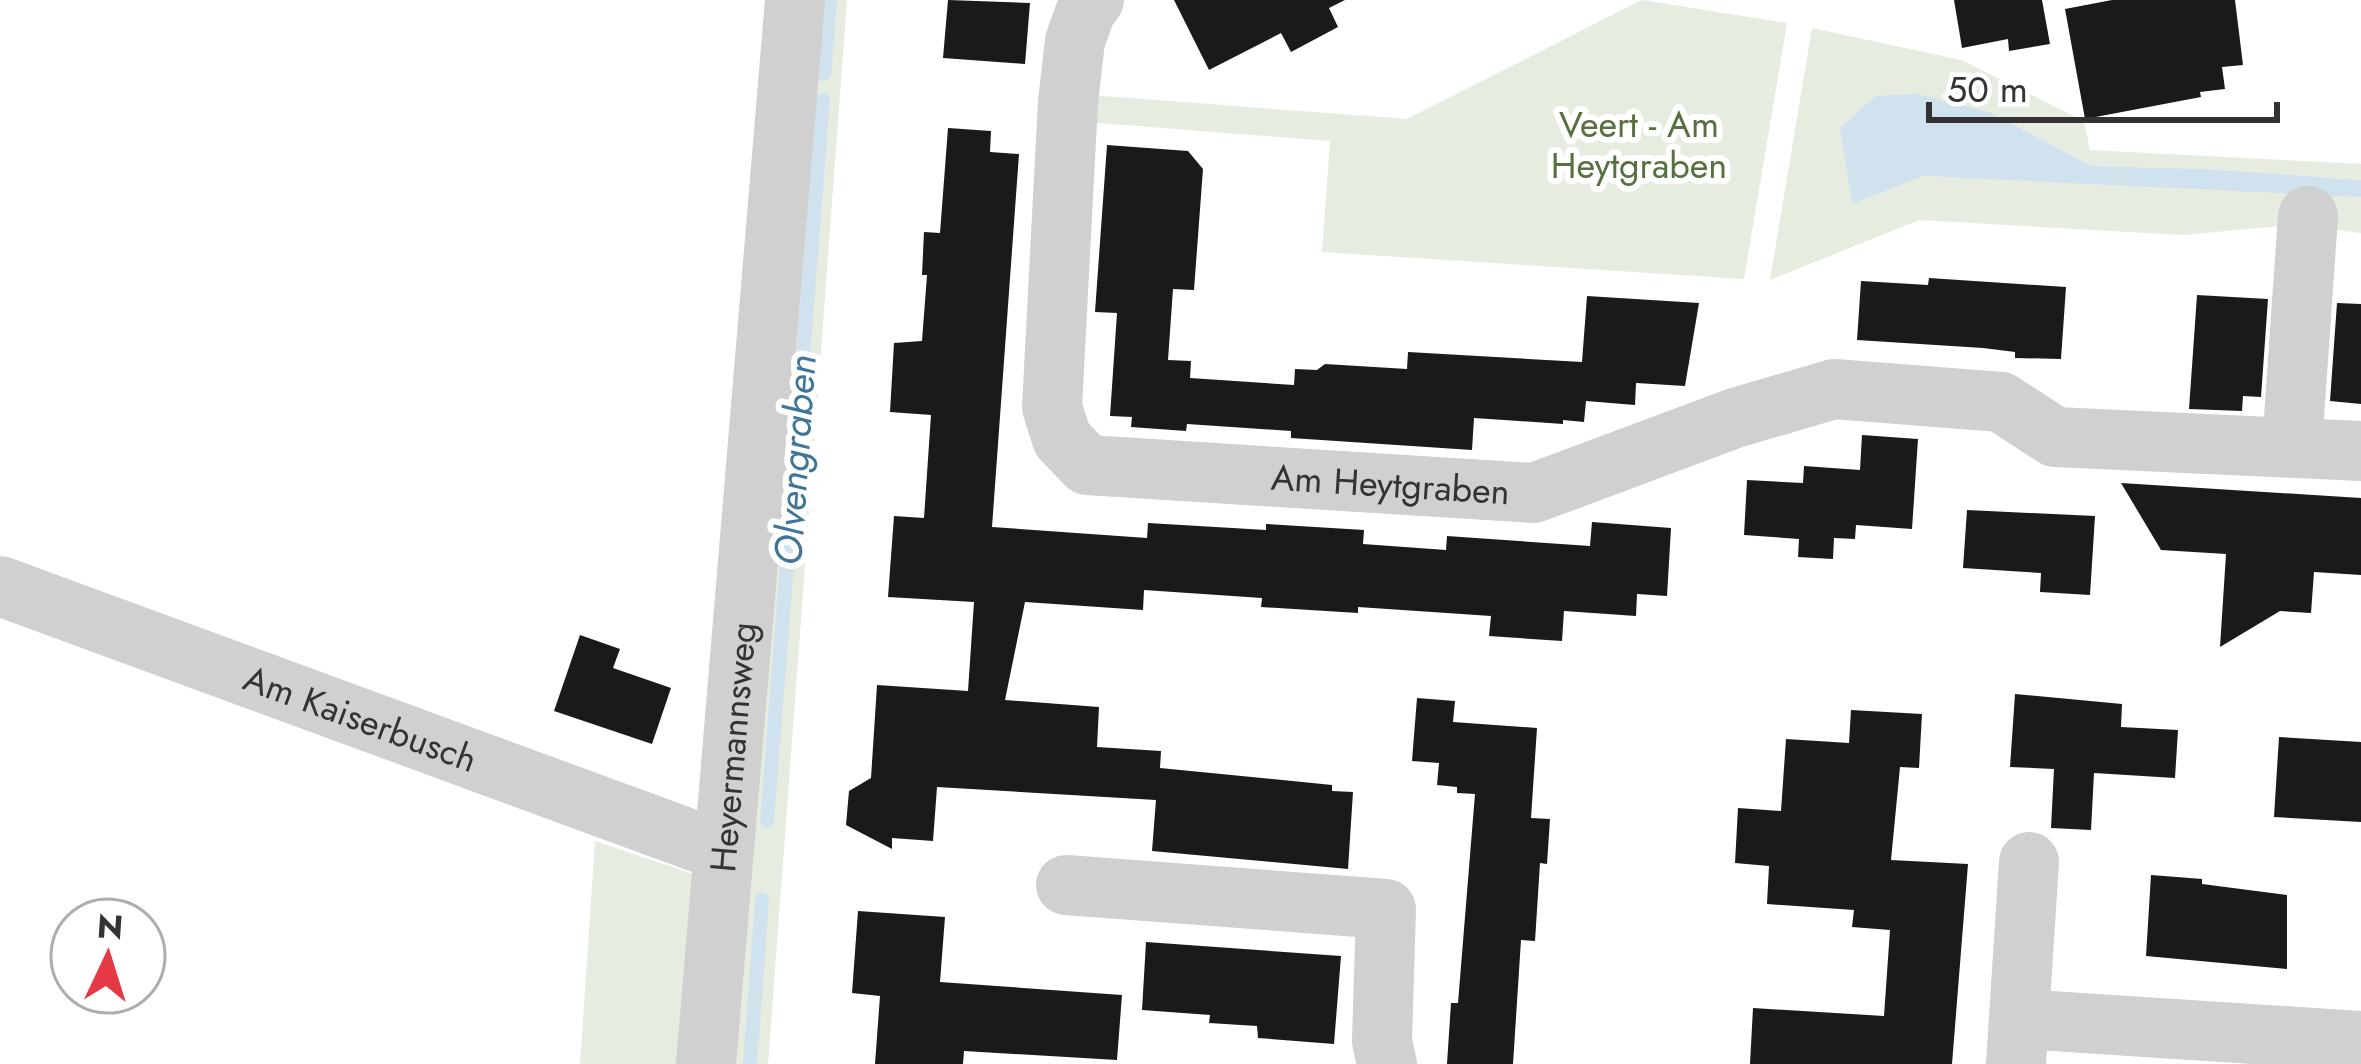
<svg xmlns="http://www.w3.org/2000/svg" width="2361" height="1064" viewBox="0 0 2361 1064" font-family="Jost,sans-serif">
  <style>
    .green { fill: #e6ecdf }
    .water { fill: #cfe2ee }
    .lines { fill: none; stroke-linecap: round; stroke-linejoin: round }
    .stream { stroke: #cfe2ee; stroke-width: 14 }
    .building { fill: #1a1a1a }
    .minor { stroke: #d0d0d0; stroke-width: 60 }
    .labels { text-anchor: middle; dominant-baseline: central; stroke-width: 12; stroke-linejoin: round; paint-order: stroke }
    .park-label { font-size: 36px; fill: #56703f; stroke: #fff }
    .street-label { font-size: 36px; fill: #333; stroke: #fff }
    .water-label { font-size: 39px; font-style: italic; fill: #3f7597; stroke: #fff }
  </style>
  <rect width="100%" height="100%" fill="#fff"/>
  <g class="green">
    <polygon points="813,0 847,0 768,1064 725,1064"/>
    <polygon points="1642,0 1787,23 1744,279 1322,252 1330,141 1087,122 1089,95 1407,119"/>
    <polygon points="1812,28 1961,60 2084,121 2090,150 2361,164 2361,180 2208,169 2091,166 1992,113 1852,204 1924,176 2335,193 2361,197 2361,233 2295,225 2182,235 1919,220 1770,280"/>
    <polygon points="595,841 693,874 681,1064 580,1064"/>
  </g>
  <polygon class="water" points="1918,94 1992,113 2091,166 2208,169 2361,180 2361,197 1924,176 1852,204 1840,128 1876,96"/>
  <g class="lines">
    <g class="stream">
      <polyline points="824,74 830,0"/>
      <polyline points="767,821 823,100"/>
      <polyline points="750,1064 762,900"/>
    </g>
  </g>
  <g class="building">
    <polygon points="948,0 1030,3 1025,64 943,58"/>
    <polygon points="1174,0 1345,0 1329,8 1338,27 1291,52 1281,33 1209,70"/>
    <polygon points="1954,0 2042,0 2050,44 2009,51 2008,39 1962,48"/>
    <polygon points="2112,0 2235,0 2243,65 2222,67 2225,89 2200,92 2201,97 2085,119 2065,9"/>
    <polygon points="948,128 991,131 990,152 1019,154 992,527 1147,538 1148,523 1266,530 1266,524 1364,530 1363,544 1446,550 1447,536 1590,546 1592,522 1671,528 1667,596 1637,594 1636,616 1564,611 1562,641 1489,636 1491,616 1358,607 1358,613 1261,607 1262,598 1144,590 1143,610 1025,602 1005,700 1099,707 1097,747 1161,751 1160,768 1332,785 1332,791 1353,792 1348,869 1152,851 1156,800 937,787 933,841 892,838 892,849 846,825 849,791 871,778 877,685 968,691 974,602 888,597 894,516 924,518 931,415 890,412 894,343 922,341 927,275 922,275 924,232 940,233"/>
    <polygon points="1107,145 1188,151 1203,169 1194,290 1173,289 1168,360 1191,361 1190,378 1294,385 1295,369 1317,370 1325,364 1407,369 1408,352 1582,362 1587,296 1699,303 1685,386 1636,383 1635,405 1586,401 1584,422 1563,420 1563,424 1474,418 1472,450 1291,438 1291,431 1187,424 1186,431 1131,427 1132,417 1110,416 1117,313 1095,312"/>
    <polygon points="1929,278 2066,287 2061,359 2015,358 2015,352 1983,348 1857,340 1861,281 1928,285"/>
    <polygon points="2197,295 2268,299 2261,397 2243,396 2242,411 2189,409"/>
    <polygon points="2337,303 2361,304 2361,404 2330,401"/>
    <polygon points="1862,435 1918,439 1912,529 1856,525 1855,539 1834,538 1833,559 1798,557 1799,539 1744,535 1747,480 1803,483 1804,466 1860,470"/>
    <polygon points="2121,483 2361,498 2361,575 2314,572 2311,613 2280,611 2220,647 2226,554 2161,550"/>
    <polygon points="1967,510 2095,516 2090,595 2040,592 2041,573 1963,568"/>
    <polygon points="580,635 620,649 613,668 671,688 652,744 554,711"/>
    <polygon points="2015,694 2122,704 2121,727 2178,730 2175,778 2094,773 2091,830 2051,828 2054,769 2010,767"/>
    <polygon points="1417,698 1455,701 1453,722 1537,728 1531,818 1550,819 1547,864 1540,863 1535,941 1521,940 1513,1064 1447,1064 1451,1003 1458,1003 1475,794 1457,793 1457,787 1437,785 1439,763 1412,761"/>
    <polygon points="1851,710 1922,714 1919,768 1900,767 1891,860 1968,864 1952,1064 1750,1064 1753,1008 1884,1016 1890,930 1852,927 1854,910 1767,904 1769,866 1735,863 1738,808 1781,811 1786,739 1849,743"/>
    <polygon points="2279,737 2361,742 2361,822 2274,817"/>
    <polygon points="2151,875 2202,879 2202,884 2287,895 2287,969 2146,956"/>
    <polygon points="858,911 945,917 940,982 1122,995 1117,1060 964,1051 963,1064 875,1064 880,996 852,993"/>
    <polygon points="1146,942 1341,956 1334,1044 1258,1038 1257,1026 1209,1023 1210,1015 1142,1010"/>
  </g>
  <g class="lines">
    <g class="minor">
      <path id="s1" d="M1094,0L1086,10L1075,41L1068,102L1052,407L1062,439L1087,465L1534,493L1735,418L1834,389L2001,402L2055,437L2361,451"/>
      <polyline points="2292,446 2308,216"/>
      <path id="s2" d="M0,586L722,851"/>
      <polyline points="1066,885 1386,909 1382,1041 1387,1064"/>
      <polyline points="2020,1019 2361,1041"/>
      <path id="s3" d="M706,1064L795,0"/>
      <polyline points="2016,1064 2029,862"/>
    </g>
  </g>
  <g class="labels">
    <g class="park-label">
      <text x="1639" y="124">Veert - Am<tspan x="1639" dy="41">Heytgraben</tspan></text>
    </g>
    <g class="street-label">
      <text stroke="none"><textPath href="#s1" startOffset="786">Am Heytgraben</textPath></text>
      <text stroke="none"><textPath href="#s2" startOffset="384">Am Kaiserbusch</textPath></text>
      <text stroke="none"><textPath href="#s3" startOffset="318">Heyermannsweg</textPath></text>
    </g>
    <g class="water-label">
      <text transform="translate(795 460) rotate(-86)">Olvengraben</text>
    </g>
  </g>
  <g transform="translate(108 956) rotate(4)"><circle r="57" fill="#ffffff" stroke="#adadad" stroke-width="3"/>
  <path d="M0-9L21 45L0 30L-21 45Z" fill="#e63946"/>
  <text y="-18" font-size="33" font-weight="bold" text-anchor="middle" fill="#333333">N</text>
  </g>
  <path d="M1929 102v18h348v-18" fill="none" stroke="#333333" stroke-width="6"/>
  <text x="1947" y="102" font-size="36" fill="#333333" stroke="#ffffff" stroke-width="9" paint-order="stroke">50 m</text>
</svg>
